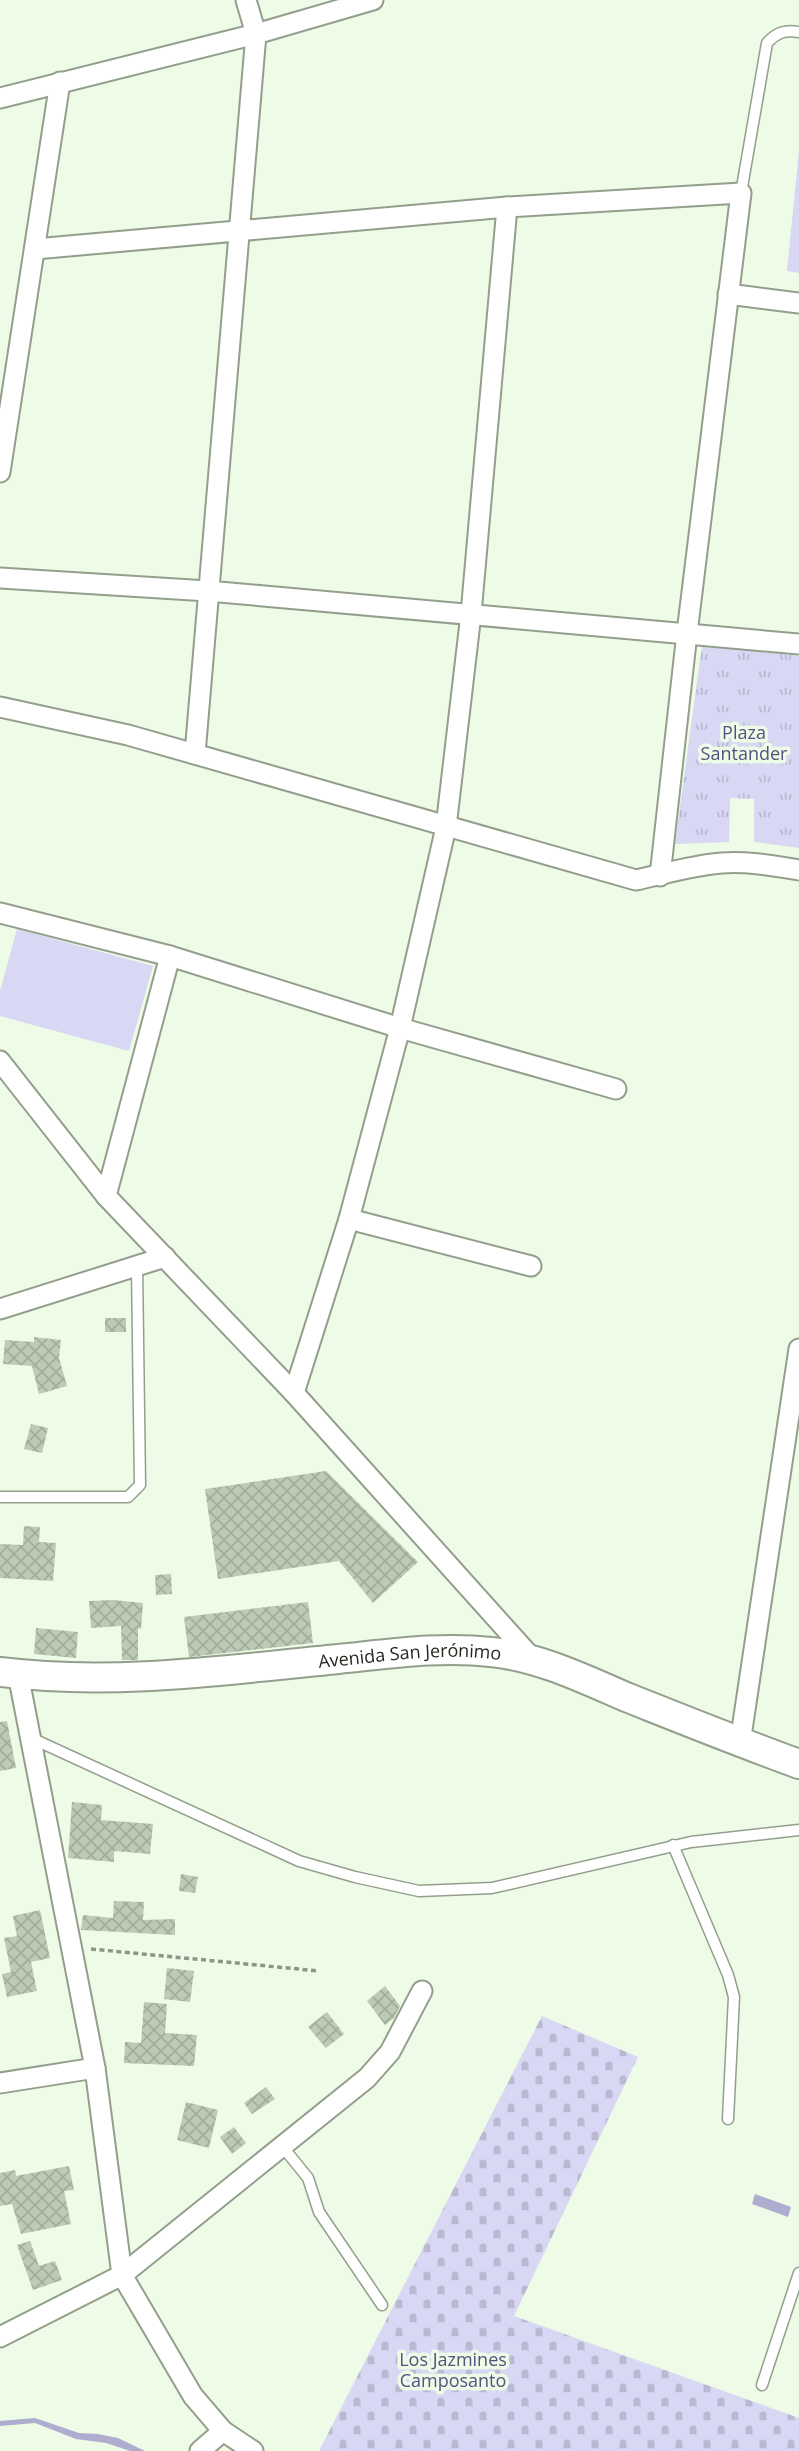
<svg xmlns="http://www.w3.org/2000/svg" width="799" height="2451" viewBox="0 0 799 2451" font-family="'Open Sans',sans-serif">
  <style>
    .cemetery { fill: url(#cemetery-stones) }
    .park { fill: url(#park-tufts) }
    .garden { fill: #d8d7f4 }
    .water { fill: #afadcf }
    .building { fill: url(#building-cross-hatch) }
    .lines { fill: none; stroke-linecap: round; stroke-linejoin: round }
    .lane-casing { stroke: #939f8c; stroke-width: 13 }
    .street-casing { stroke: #939f8c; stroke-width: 23 }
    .secondary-casing { stroke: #939f8c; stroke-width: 32 }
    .path { stroke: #8c9687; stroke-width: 3.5; stroke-dasharray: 5 3.5; stroke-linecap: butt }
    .lane { stroke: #fff; stroke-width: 10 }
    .street { stroke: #fff; stroke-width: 19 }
    .secondary { stroke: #fff; stroke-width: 28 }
    .labels { text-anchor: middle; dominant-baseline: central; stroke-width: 7; stroke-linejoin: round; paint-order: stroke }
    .park-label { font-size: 18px; fill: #555181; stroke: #eefbe6 }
    .street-label { font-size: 18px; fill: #242921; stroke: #eefbe6 }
  </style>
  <defs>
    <pattern id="cemetery-stones" width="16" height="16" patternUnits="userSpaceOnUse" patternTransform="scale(1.75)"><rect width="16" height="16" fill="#d8d7f4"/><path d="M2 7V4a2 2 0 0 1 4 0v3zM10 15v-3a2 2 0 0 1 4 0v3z" fill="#b9b9d1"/></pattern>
    <pattern id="park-tufts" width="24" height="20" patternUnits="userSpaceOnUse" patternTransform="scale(1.75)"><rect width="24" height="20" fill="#d8d7f4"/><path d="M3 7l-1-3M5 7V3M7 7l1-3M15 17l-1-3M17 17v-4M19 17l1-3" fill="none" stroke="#b9b9d1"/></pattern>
    <pattern id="building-cross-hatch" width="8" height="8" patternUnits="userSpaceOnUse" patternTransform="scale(1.75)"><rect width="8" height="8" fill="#bdcab6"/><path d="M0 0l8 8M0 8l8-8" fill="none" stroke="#a2ae9c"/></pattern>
  </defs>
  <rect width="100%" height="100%" fill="#eefbe6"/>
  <polygon class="cemetery" points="542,2016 638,2057 514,2316 799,2418 799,2451 319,2451"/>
  <polygon class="park" points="702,645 799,656 799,848 754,842 754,799 730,798 729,842 675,844"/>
  <g class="garden">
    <polygon points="799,150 799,273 787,271"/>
    <polygon points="17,929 153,966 129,1051 0,1016 0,991"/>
  </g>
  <g class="water">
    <polygon points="755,2194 791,2207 788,2217 752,2204"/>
    <polygon points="35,2418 79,2433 98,2434 118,2438 145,2451 130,2451 106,2443 76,2439 35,2423 0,2426 0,2421"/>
  </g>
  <g class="building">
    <rect x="105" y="1318" width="21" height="14"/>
    <polygon points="34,1337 61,1340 59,1358 67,1386 39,1394 32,1366 3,1364 5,1340 34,1342"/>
    <polygon points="31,1424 48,1428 42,1453 24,1449"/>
    <polygon points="326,1471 418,1562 373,1603 339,1561 218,1579 205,1489"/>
    <polygon points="24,1526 40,1527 39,1542 56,1543 53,1581 0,1578 0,1544 23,1545"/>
    <polygon points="171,1574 172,1594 156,1595 155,1575"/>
    <polygon points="113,1600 143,1603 141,1629 138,1628 138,1660 122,1660 121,1626 91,1628 89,1601"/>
    <polygon points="308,1602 313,1643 189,1657 184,1617"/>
    <polygon points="36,1628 78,1632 76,1658 34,1654"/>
    <polygon points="7,1721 16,1768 0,1771 0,1722"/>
    <polygon points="72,1802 102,1805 101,1820 153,1824 150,1854 114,1851 114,1862 68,1858"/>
    <polygon points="181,1874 198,1877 195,1893 179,1891"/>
    <polygon points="114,1901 144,1902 143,1920 175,1919 175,1935 81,1930 83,1915 113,1918"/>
    <polygon points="40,1910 50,1958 31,1962 37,1991 7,1997 2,1974 11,1972 4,1938 17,1936 13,1916"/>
    <polygon points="167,1968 194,1971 190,2002 164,1999"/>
    <polygon points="385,1986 400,2006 394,2018 385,2025 367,2001"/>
    <polygon points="144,2002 167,2004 165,2033 197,2035 194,2066 124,2063 125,2042 141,2043"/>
    <polygon points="327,2012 344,2034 326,2048 308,2027"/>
    <polygon points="266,2087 275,2099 252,2114 244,2103"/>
    <polygon points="186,2102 218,2110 209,2148 177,2140"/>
    <polygon points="234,2127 246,2143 232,2154 220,2137"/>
    <polygon points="69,2166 74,2190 64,2191 71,2224 21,2234 12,2204 0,2206 0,2173 15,2170 16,2176"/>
    <polygon points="30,2241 39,2266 55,2261 62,2280 33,2290 17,2245"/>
  </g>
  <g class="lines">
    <g class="lane-casing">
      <g id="lane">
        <path d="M741,193L767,43C777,32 785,30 799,32"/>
        <polyline points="0,1497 128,1497 140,1485 137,1267"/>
        <polyline points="31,1738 299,1861 355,1877 419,1891 492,1888 691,1842 799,1830"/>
        <polyline points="673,1845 728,1975 734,1997 728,2119"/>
        <polyline points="282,2146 308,2178 319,2212 382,2305"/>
        <polyline points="762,2385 799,2273"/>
      </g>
    </g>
    <g class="street-casing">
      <g id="street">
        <polyline points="0,98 256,34 373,0"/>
        <polyline points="35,249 507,207 741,193 687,633 660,876"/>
        <polyline points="728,294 799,303"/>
        <polyline points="0,472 60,82"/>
        <polyline points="0,578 208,591 799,644"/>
        <path d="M0,707L128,735L636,880C664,874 693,865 722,863C748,861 774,866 799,870"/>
        <polyline points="195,754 256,34 246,0"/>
        <polyline points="0,913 170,956 400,1028 616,1089"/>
        <polyline points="0,1061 106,1196 294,1393 531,1657"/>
        <polyline points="106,1196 170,956"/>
        <polyline points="349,1219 531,1266"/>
        <polyline points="0,1309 165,1257"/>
        <polyline points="294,1393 349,1219 400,1028 446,827 471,614 507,207"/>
        <polyline points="18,1674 95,2068"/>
        <polyline points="740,1743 799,1349"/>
        <polyline points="0,2083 95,2068 122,2275 193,2396 223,2431 253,2451"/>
        <polyline points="0,2337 122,2275 367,2078 390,2052 422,1991"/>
        <polyline points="200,2451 223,2431"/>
      </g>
    </g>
    <g class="secondary-casing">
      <g id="secondary">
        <path id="s1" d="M0,1672C112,1686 226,1670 338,1659C389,1654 440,1646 491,1652C539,1657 582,1678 626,1697C684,1720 741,1743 799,1764"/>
      </g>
    </g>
    <polyline class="path" points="91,1949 319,1971"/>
    <use href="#lane" class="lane"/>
    <use href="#street" class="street"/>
    <use href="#secondary" class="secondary"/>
  </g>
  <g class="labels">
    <g class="park-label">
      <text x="744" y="732">Plaza<tspan x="744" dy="21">Santander</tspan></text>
      <text x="453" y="2359">Los Jazmines<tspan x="453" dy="21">Camposanto</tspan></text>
    </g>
    <g class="street-label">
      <text stroke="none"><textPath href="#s1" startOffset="411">Avenida San Jerónimo</textPath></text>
    </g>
  </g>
</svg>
